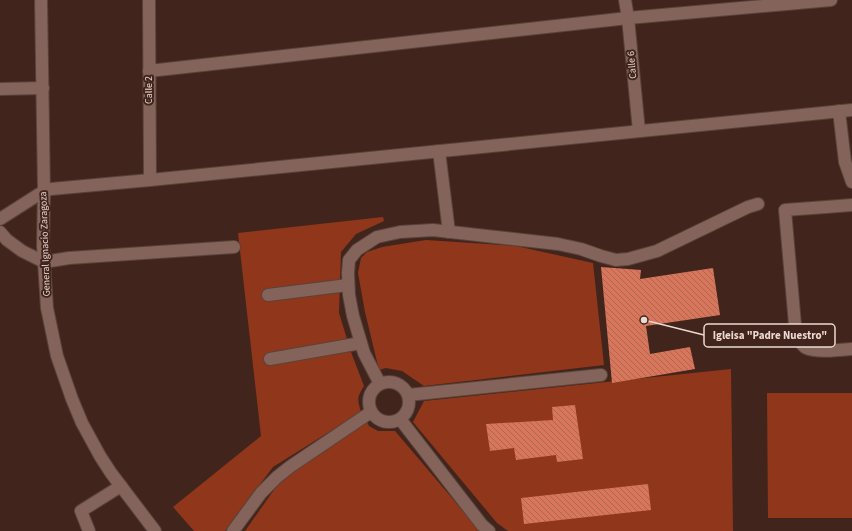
<svg xmlns="http://www.w3.org/2000/svg" width="852" height="531" viewBox="0 0 852 531" font-family="'Source Sans 3',sans-serif">
  <style>
    .grass { fill: #90361b }
    .building { fill: url(#building-back-hatch) }
    .lines { fill: none; stroke-linecap: round; stroke-linejoin: round }
    .minor-casing { stroke: #59433c; stroke-width: 14 }
    .minor { stroke: #84645a; stroke-width: 12 }
    .labels { text-anchor: middle; dominant-baseline: central; stroke-width: 4; stroke-linejoin: round; paint-order: stroke }
    .street-label { font-size: 10px; fill: #ecd9d3; stroke: #41251d }
    .leader { fill: none; stroke: #ecd9d3; stroke-width: 1.5 }
    .callout-dot { fill: #ecd9d3; stroke: #41251d; stroke-width: 1.5 }
    .callout { fill: #41251d; stroke: #ecd9d3; stroke-width: 1.5 }
    .callout-label { font-size: 11px; text-anchor: middle; font-weight: bold; fill: #ecd9d3 }
  </style>
  <defs>
    <pattern id="building-back-hatch" width="6" height="6" patternUnits="userSpaceOnUse"><rect width="6" height="6" fill="#d7765a"/><path d="M-1 5l2 2M0 0l6 6M5-1l2 2" fill="none" stroke="#ac6652"/></pattern>
  </defs>
  <rect width="100%" height="100%" fill="#41251d"/>
  <g class="grass">
    <path d="M383,217L384,221L356,234L341,252L339,313L351,352L364,386C357,397 357,399 361,412L273,467L225,531H194L173,507L261,436L238,233Z"/>
    <polygon points="426,240 516,246 593,263 604,365 424,386 402,371 386,368 379,370 365,312 358,273 361,258 367,252 382,247"/>
    <polygon points="731,369 733,531 508,531 497,523 413,422 424,401"/>
    <polygon points="767,393 852,393 852,518 768,518"/>
    <polygon points="366,420 369,426 378,431 395,431 480,531 245,531 283,477"/>
  </g>
  <g class="building">
    <polygon points="601,267 641,270 640,279 713,268 720,315 646,326 650,354 690,347 695,369 612,383"/>
    <polygon points="575,405 583,459 557,462 556,455 516,460 514,448 490,451 486,424 553,420 552,407"/>
    <polygon points="648,484 651,510 524,524 521,498"/>
  </g>
  <g class="lines">
    <g class="minor-casing">
      <g id="minor">
        <polyline points="41,0 44,191 43,246 47,308 57,356 72,399 82,423 100,456 111,473 155,531"/>
        <polyline points="149,0 150,180"/>
        <polyline points="625,0 628,18 639,131"/>
        <polyline points="149,71 628,18 831,0"/>
        <polyline points="0,89 43,88"/>
        <polyline points="839,111 845,162 852,182"/>
        <polyline points="439,151 449,232"/>
        <path d="M852,205L826,207L785,210L796,336C799,340 802,346 806,348C816,353 841,350 852,349"/>
        <polyline points="0,219 44,191 51,189 150,180 852,110"/>
        <polyline points="0,232 7,240 22,251 44,262 69,258 234,247"/>
        <polyline points="268,295 348,285"/>
        <polyline points="270,359 361,343"/>
        <circle cx="389" cy="402" r="20"/>
        <polyline points="380,384 364,353 353,316 349,295 348,273 349,260 357,250 377,237 400,232 433,230 558,244 581,249 601,256 616,260 628,259 657,251 748,207 758,204"/>
        <polyline points="408,395 601,375"/>
        <polyline points="400,419 482,525 489,531"/>
        <polyline points="89,531 81,511 121,486"/>
        <polyline points="233,531 261,493 277,477 291,466 371,412"/>
      </g>
    </g>
    <use href="#minor" class="minor"/>
  </g>
  <g class="labels">
    <g class="street-label">
      <text transform="translate(632 65) rotate(-95)">Calle 6</text>
      <text transform="translate(149 90) rotate(-90)">Calle 2</text>
      <text transform="translate(45 244) rotate(-92)">General Ignacio Zaragoza</text>
    </g>
  </g>
  <path class="leader" d="M644 320L704 335"/>
  <circle class="callout-dot" cx="644" cy="320" r="4"/>
  <rect class="callout" x="704" y="324" width="131" height="23" rx="4"/>
  <g class="callout-label">
    <text x="770" y="339">Igleisa "Padre Nuestro"</text>
  </g>
</svg>
